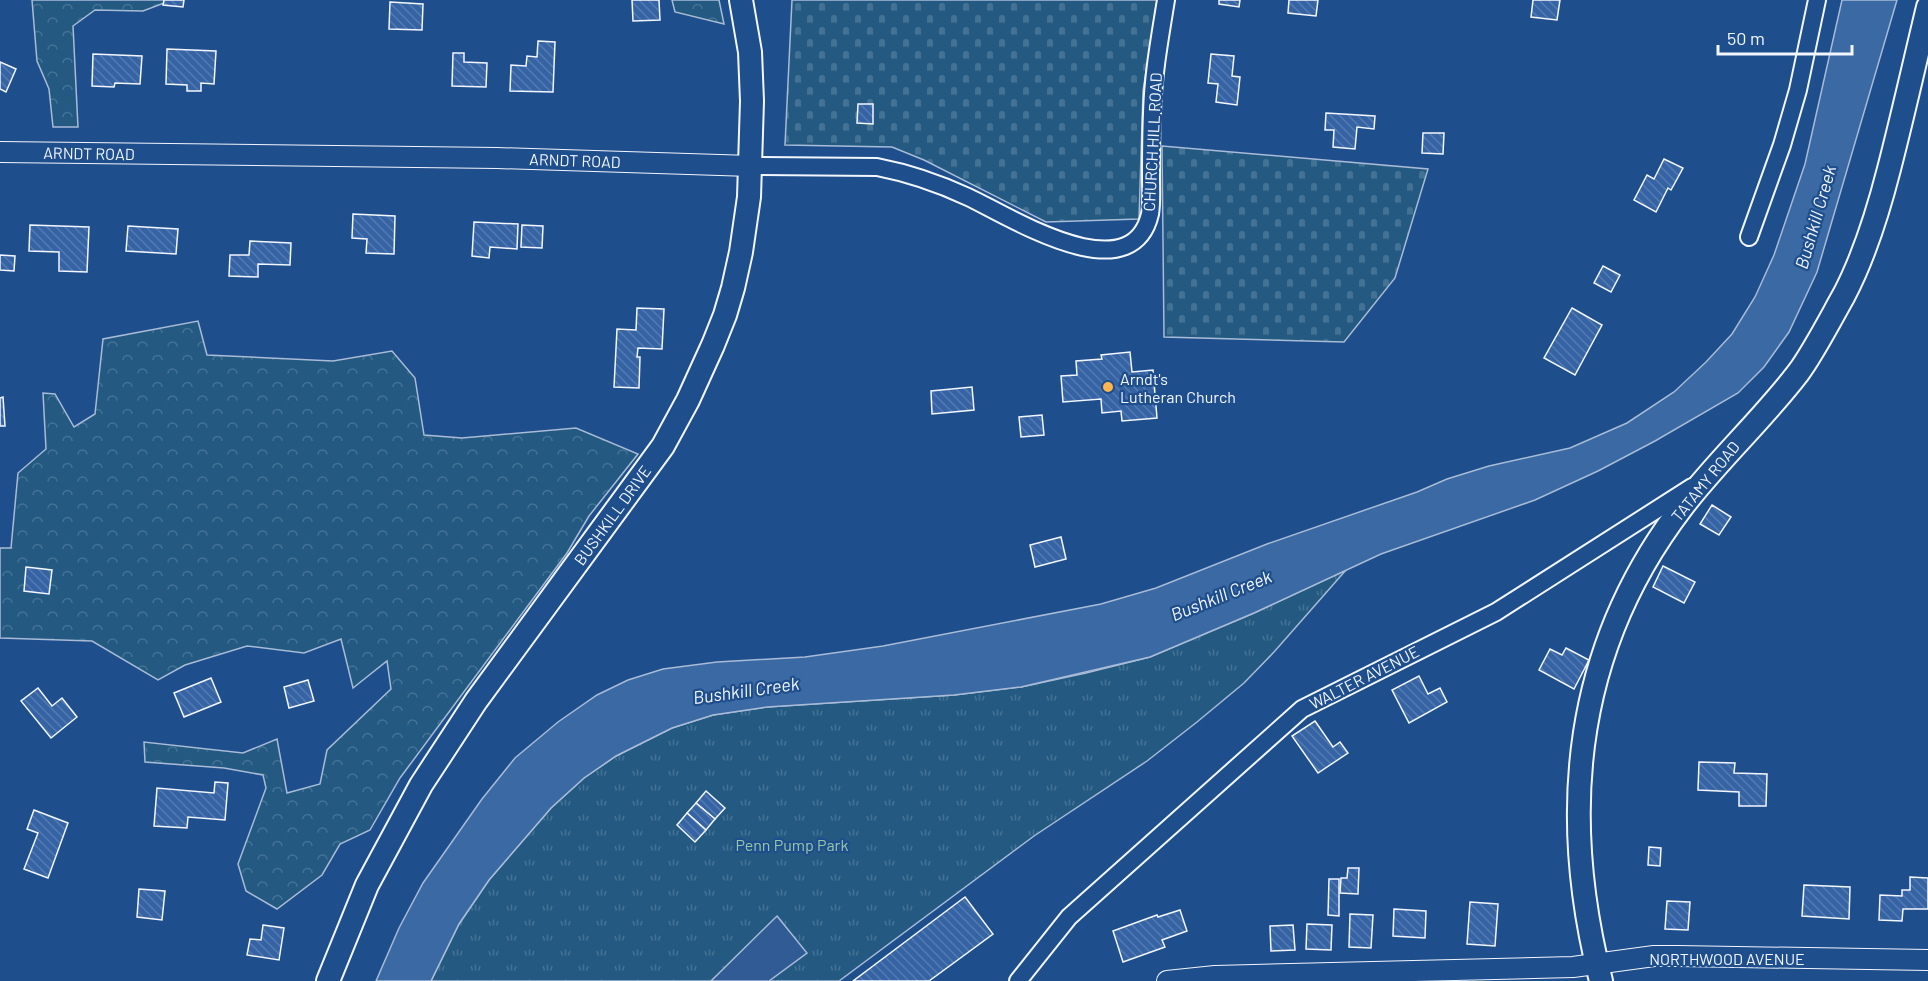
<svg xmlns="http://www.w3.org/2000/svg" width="1928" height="981" viewBox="0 0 1928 981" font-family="Barlow,sans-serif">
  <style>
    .forest { fill: url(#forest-crowns); stroke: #a8bbd7; stroke-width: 1.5 }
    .cemetery { fill: url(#cemetery-stones); stroke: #a8bbd7; stroke-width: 1.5 }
    .park { fill: url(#park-tufts); stroke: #a8bbd7; stroke-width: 1.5 }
    .parking { fill: #305b95; stroke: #a8bbd7; stroke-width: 1.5 }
    .water { fill: #3b69a3; stroke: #a8bbd7; stroke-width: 1.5 }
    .building { fill: url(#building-back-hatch); stroke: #f2f6ff; stroke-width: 1.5 }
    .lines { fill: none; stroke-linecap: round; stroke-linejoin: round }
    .minor-casing { stroke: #f2f6ff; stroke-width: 20 }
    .tertiary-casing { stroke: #f2f6ff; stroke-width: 22 }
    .secondary-casing { stroke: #f2f6ff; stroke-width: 26 }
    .minor { stroke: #1f4e8c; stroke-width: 16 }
    .tertiary { stroke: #1f4e8c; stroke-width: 20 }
    .secondary { stroke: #1f4e8c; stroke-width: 22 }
    .poi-dot { fill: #ffb74d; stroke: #1f4e8c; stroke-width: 2 }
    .labels { text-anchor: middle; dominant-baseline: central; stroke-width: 4.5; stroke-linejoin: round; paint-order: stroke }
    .street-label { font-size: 16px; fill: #f2f6ff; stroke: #1f4e8c }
    .poi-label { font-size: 16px; fill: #f2f6ff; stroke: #1f4e8c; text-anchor: start }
    .park-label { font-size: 16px; fill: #97c8a6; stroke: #1f4e8c }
    .water-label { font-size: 18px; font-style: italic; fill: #f2f6ff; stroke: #1f4e8c }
  </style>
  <defs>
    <pattern id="forest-crowns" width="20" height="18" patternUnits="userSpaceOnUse" patternTransform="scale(1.5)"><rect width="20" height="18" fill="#245a82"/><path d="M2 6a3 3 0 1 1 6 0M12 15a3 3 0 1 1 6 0" fill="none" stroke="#447295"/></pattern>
    <pattern id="cemetery-stones" width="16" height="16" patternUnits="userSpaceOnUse" patternTransform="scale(1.5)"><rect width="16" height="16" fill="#245a82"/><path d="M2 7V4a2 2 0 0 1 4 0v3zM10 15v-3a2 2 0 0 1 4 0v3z" fill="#447295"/></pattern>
    <pattern id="park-tufts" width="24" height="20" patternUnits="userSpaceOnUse" patternTransform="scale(1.5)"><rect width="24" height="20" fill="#245a82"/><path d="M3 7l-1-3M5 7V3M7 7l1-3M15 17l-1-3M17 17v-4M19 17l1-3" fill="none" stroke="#447295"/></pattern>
    <pattern id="building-back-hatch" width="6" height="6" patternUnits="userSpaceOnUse" patternTransform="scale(1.5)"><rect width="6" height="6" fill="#3563a3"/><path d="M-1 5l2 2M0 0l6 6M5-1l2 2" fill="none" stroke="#537ab1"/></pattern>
  </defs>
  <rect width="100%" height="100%" fill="#1f4e8c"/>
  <g class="forest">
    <polygon points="32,0 172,0 143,11 95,10 73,26 78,127 53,127 49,89 37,61"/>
    <polygon points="672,0 719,0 724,24 675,12"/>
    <polygon points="198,321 207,355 333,361 392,351 415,378 424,435 462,438 576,428 638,454 589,516 567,553 400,778 370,830 340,844 322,875 277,909 246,891 238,864 266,788 263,775 224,768 145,762 144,742 243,753 277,739 287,793 320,784 327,750 391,689 387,661 353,688 341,639 304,653 247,646 185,665 158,680 92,641 0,638 0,548 11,548 18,473 46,449 43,393 55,394 74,427 95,414 103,339"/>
  </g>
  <g class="cemetery">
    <polygon points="792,0 1157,0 1143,91 1139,219 1046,222 924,160 892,147 785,145"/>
    <polygon points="1162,146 1428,169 1395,278 1344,342 1164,337"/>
  </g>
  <polygon class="park" points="1346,570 1274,652 1244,683 1197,722 1147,761 1034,836 839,981 431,981 459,924 489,880 551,808 584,778 616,756 672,728 713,715 767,707 954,695 1021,687 1086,673 1150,657 1254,613"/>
  <polygon class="parking" points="777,916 807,953 769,981 711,981"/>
  <polygon class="water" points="1842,0 1897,0 1817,272 1789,332 1764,367 1738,393 1655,441 1598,471 1535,500 1381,554 1254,613 1150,657 1021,687 954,695 767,707 713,715 672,728 616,756 584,778 551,808 489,880 459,924 431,981 376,981 399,928 423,883 482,799 515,758 558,722 597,695 628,680 663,669 717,662 805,657 883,646 1101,604 1156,588 1267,544 1417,492 1447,479 1489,466 1570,448 1627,423 1674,392 1706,362 1732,334 1755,297 1774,255 1805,164"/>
  <g class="building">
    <polygon points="164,0 184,0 183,7 163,5"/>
    <polygon points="632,0 659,0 660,20 633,21"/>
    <polygon points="1219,0 1240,0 1239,7 1219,4"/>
    <polygon points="1289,0 1318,0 1316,16 1288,13"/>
    <polygon points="1533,0 1560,0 1557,20 1531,17"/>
    <polygon points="390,2 423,4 422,30 389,29"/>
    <polygon points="538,41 555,42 553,92 510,91 511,65 526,66 527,56 537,57"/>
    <polygon points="167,49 216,51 214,84 201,83 201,91 187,91 187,85 166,84"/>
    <polygon points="453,53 464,53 464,62 487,63 486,87 452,86"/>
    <polygon points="93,54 142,56 140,84 115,83 114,87 92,86"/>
    <polygon points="1211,54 1234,56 1232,76 1240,77 1237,105 1216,102 1218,84 1208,83"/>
    <polygon points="0,62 16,69 6,92 0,89"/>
    <polygon points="858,104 873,104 873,124 857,123"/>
    <polygon points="1326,113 1375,116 1374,129 1357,127 1355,149 1333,147 1334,130 1325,130"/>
    <polygon points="1423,133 1444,133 1443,154 1422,153"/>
    <polygon points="1664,159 1683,168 1671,190 1668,188 1656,212 1634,200 1647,175 1654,179"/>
    <polygon points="353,214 395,216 394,254 366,253 367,239 352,238"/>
    <polygon points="474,222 518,224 517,249 490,247 489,258 472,256"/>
    <polygon points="30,225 89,227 87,272 59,271 59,252 29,251"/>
    <polygon points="522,225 543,226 542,248 521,247"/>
    <polygon points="128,226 178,229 176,254 126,251"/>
    <polygon points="250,241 291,243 290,265 258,264 258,277 229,276 230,255 249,255"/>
    <polygon points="0,255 15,256 14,271 0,270"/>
    <polygon points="1603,266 1620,275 1611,292 1594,283"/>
    <polygon points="637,308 664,309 662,349 638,348 637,357 640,357 639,388 614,387 617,329 636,330"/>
    <polygon points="1572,308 1602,325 1575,375 1544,358"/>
    <polygon points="1130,352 1132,372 1153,370 1157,418 1122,421 1121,411 1102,413 1101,399 1063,402 1061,376 1077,375 1076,361 1102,359 1101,355"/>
    <polygon points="972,387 974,410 932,414 931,391"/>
    <polygon points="3,397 5,426 0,426 0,398"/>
    <polygon points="1042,415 1044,435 1021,437 1019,417"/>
    <polygon points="1712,505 1731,517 1719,535 1700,524"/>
    <polygon points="1061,537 1066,559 1035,567 1030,545"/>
    <polygon points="1663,566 1695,582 1684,603 1653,587"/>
    <polygon points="26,567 52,570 49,594 24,591"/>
    <polygon points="1566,648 1589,660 1574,689 1539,670 1550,649 1562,655"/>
    <polygon points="1419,676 1428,694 1440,688 1447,702 1409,723 1392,690"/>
    <polygon points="211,678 221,702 184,717 174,693"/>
    <polygon points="308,680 314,701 289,708 284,687"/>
    <polygon points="38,688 52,706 62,698 77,717 51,738 21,701"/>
    <polygon points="1315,721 1333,747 1340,742 1348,753 1318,773 1292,736"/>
    <polygon points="1699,762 1735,763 1734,773 1767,774 1766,806 1739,806 1739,792 1698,790"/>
    <polygon points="215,782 228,783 225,820 188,817 187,828 154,826 157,788 214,793"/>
    <polygon points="706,791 725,808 715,819 696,803"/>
    <polygon points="696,803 715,819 706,830 687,813"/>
    <polygon points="34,810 68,823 48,878 24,869 38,833 27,829"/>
    <polygon points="687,813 706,830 695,842 677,825"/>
    <polygon points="1649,847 1661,848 1660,866 1648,865"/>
    <polygon points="1348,868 1359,868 1358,894 1340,893 1341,878 1347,878"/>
    <polygon points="1910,877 1928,878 1928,909 1903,909 1902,921 1879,920 1880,895 1902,896 1902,890 1910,890"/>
    <polygon points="1329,879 1339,879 1339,916 1328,915"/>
    <polygon points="1804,885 1850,887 1849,919 1802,916"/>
    <polygon points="139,889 165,891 162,920 137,917"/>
    <polygon points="965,897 993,934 929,981 853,981"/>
    <polygon points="1667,901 1690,902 1688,930 1665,929"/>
    <polygon points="1470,902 1498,904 1495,946 1467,944"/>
    <polygon points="1394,909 1426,911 1425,938 1393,936"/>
    <polygon points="1180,910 1187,931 1162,940 1165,947 1123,962 1113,931 1157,915 1158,917"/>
    <polygon points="1350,914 1373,915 1371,948 1349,947"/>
    <polygon points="1307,924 1332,925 1331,950 1306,949"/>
    <polygon points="263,925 284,928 279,960 247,955 250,939 261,940"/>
    <polygon points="1293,925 1295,950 1271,951 1270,926"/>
  </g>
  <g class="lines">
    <g class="minor-casing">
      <g id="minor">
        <path d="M751,166L877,167C908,173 938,183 968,197C1007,215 1131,295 1150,214C1152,202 1151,190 1151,178C1151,156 1151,135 1152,113C1153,75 1160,37 1166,0"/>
        <polyline points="1749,237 1782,145 1798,90 1817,0"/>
        <polyline points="1018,981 1069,917 1302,709 1496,612 1692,487"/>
      </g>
    </g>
    <g class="tertiary-casing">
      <g id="tertiary">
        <polyline points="0,152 497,158 751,166"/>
        <polyline points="1167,981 1215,976 1573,967 1654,956 1678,956 1928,960"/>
      </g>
    </g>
    <g class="secondary-casing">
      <g id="secondary">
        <polyline points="328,981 367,885 421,785 476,701 663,446 688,400 713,345 725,315 733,288 741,252 749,197 752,101 750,52 741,0"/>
        <path d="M1601,981C1558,812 1574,648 1682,507C1718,460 1762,420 1798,373C1813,353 1831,318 1844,295C1865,255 1878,212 1889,169C1903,115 1915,61 1928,7"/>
      </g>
    </g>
    <use href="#minor" class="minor"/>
    <use href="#tertiary" class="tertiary"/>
    <use href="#secondary" class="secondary"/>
  </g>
  <circle class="poi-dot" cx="1108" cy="387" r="6"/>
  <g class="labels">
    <g class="street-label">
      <text transform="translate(1152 142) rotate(-87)">CHURCH HILL ROAD</text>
      <text transform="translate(89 153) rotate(1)">ARNDT ROAD</text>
      <text transform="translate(575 160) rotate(2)">ARNDT ROAD</text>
      <text transform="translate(1705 481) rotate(-51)">TATAMY ROAD</text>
      <text transform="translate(612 515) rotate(-54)">BUSHKILL DRIVE</text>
      <text transform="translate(1364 677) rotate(-27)">WALTER AVENUE</text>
      <text x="1727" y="958">NORTHWOOD AVENUE</text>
    </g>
    <g class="poi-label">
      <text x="1120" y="378">Arndt's<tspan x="1120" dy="18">Lutheran Church</tspan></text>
    </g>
    <g class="park-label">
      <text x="792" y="844">Penn Pump Park</text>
    </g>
    <g class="water-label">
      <text transform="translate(1815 217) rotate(-74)">Bushkill Creek</text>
      <text transform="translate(1221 595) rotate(-22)">Bushkill Creek</text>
      <text transform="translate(746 690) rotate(-8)">Bushkill Creek</text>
    </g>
  </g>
  <path d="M1718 45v9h134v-9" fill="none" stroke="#f2f6ff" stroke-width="3"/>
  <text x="1727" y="45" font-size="18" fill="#f2f6ff" stroke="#1f4e8c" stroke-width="4.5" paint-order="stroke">50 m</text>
</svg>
